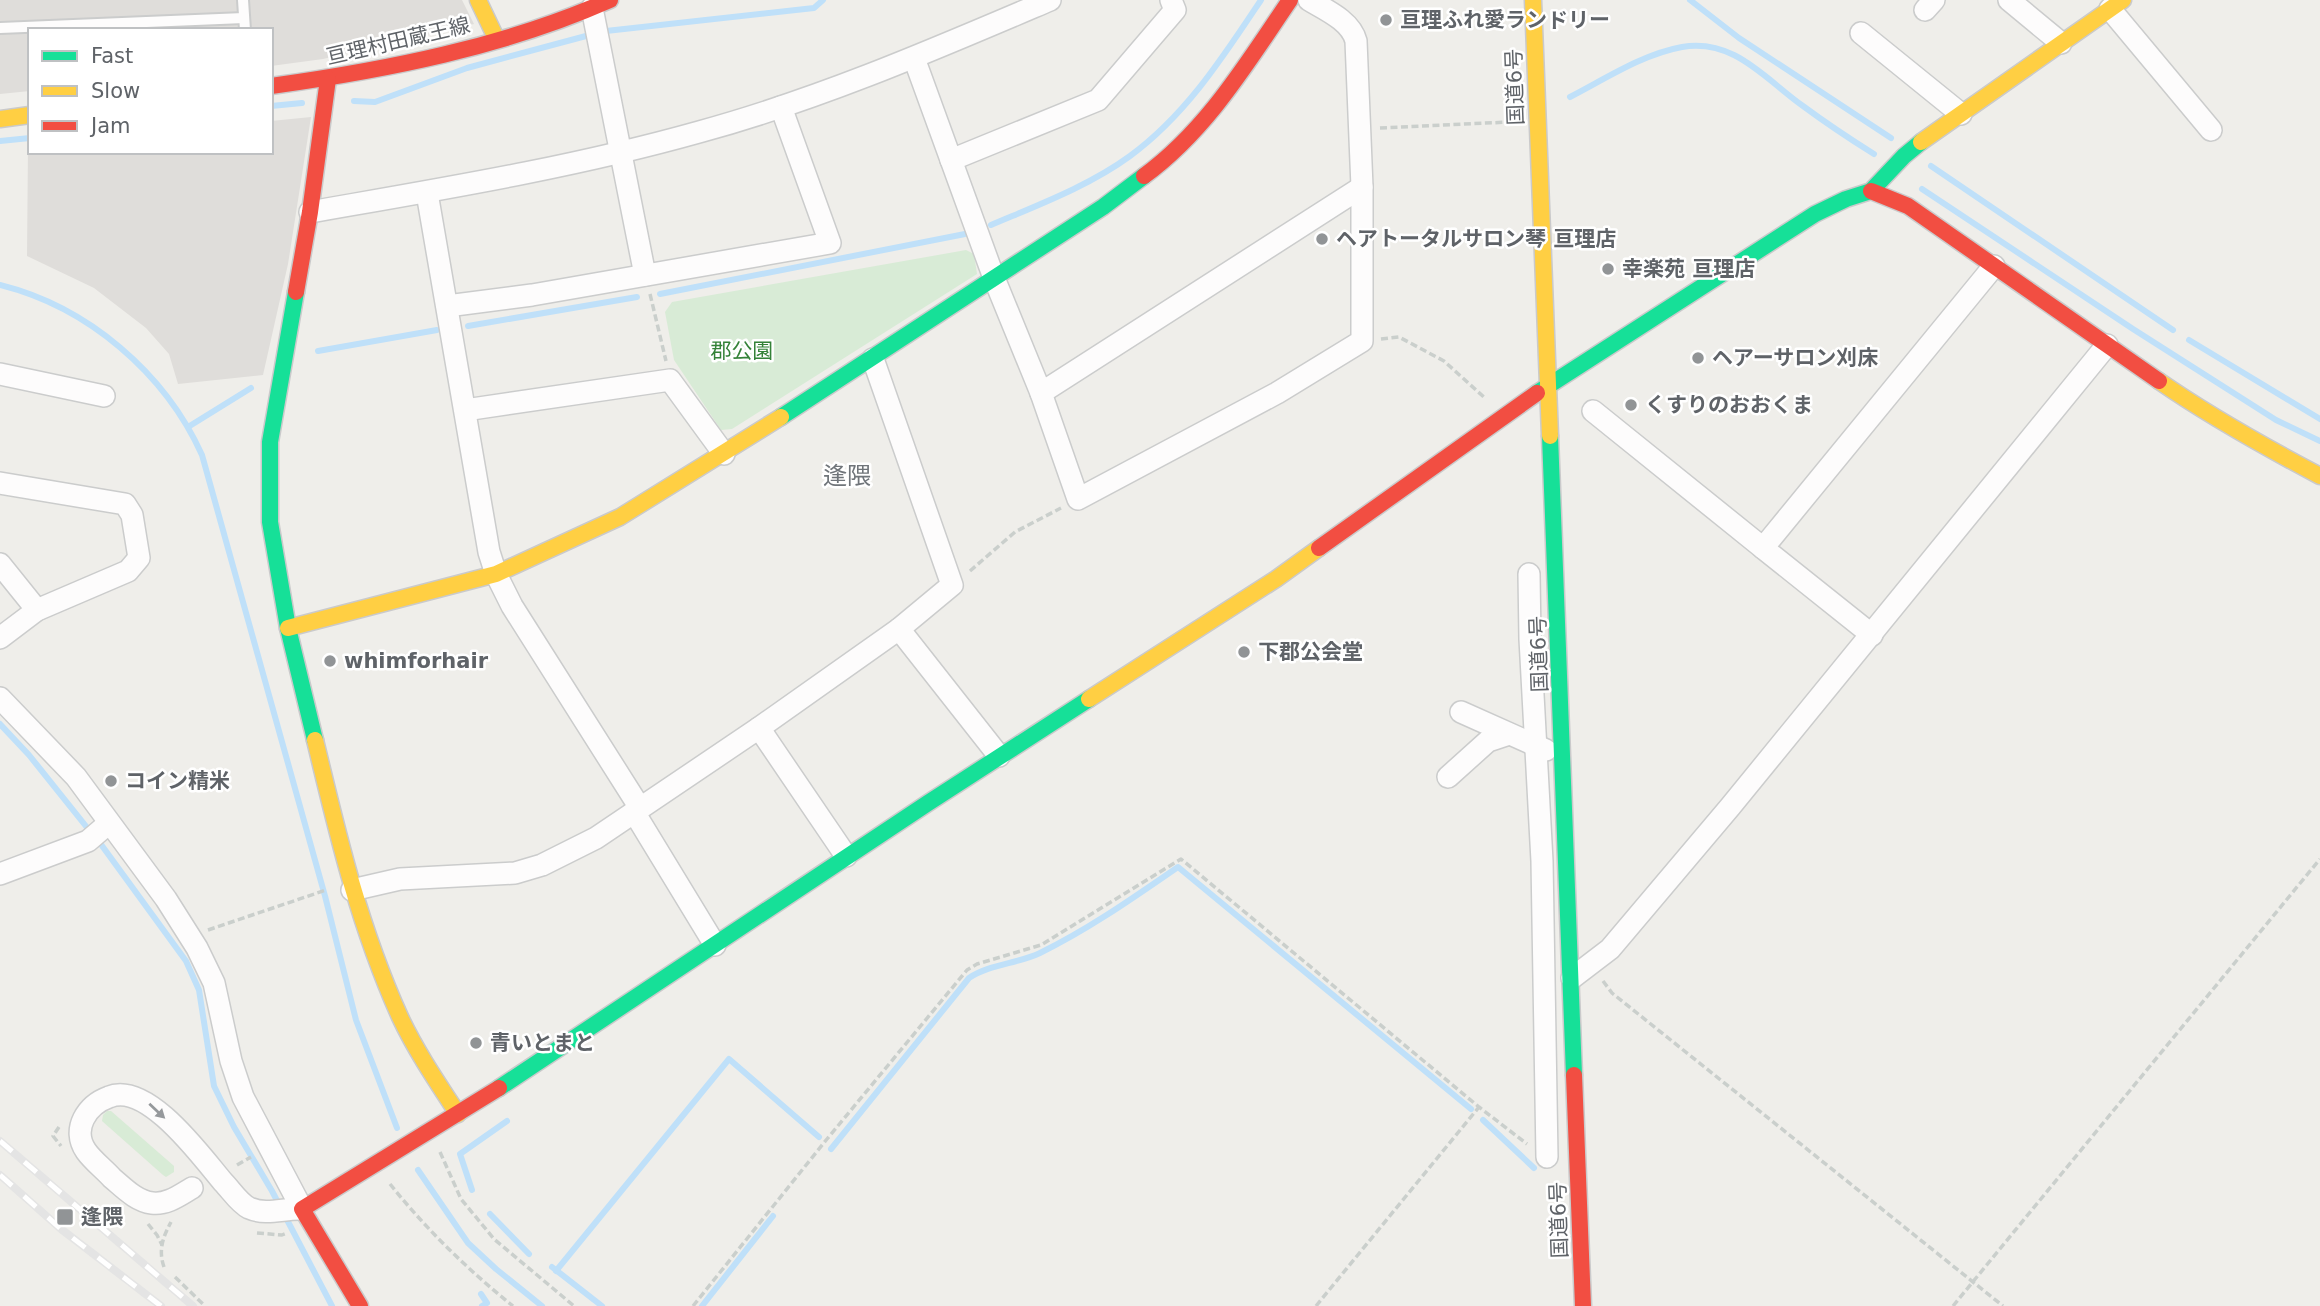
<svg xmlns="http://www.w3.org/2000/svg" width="2320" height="1306" viewBox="0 0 2320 1306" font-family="'DejaVu Sans','Noto Sans JP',sans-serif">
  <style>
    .industrial { fill: #dfddda }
    .green { fill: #d8ebd6 }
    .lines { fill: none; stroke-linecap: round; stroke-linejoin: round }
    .stream { stroke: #bfe0f9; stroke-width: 6 }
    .lane-casing { stroke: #cbcccc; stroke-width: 14 }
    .street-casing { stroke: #cbcccc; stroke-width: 24 }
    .fast-casing { stroke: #cacacb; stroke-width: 19 }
    .slow-casing { stroke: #cacacb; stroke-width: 19 }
    .jam-casing { stroke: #cacacb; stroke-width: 19 }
    .path { stroke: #cacfcc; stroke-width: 3.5; stroke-dasharray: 7 3.5; stroke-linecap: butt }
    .lane { stroke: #fdfcfc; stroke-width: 10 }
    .street { stroke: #fdfcfc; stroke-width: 21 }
    .fast { stroke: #16e098; stroke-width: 16 }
    .slow { stroke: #ffcf43; stroke-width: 16 }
    .jam { stroke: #f24e42; stroke-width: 16 }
    .rail-casing { stroke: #e4e4e4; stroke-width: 8 }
    .rail { stroke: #fff; stroke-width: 5; stroke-dasharray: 16; stroke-linecap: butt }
    .oneway { fill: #96999c }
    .poi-dot { fill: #919496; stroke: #fff; stroke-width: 2.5 }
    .labels { text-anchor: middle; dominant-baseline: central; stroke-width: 5; stroke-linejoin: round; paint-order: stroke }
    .poi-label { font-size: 21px; font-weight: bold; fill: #5f6368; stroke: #fff; text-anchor: start }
    .street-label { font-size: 21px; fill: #5f6368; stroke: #fff }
    .park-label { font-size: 21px; fill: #348238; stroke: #fff }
    .quarter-label { font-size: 24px; fill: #70757a; stroke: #fff }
  </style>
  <rect width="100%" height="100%" fill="#efeeea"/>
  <g class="industrial">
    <polygon points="0,0 462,0 474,24 323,59 271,66 271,30 30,30 30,91 0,94"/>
    <polygon points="311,117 288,264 263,375 178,384 169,354 146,328 94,288 27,256 28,146 30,146 30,152 271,152 271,121"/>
  </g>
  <g class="green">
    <polygon points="966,250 974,254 977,274 732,429 721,430 674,360 665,312 672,302"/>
    <polygon points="107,1111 111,1111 174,1166 174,1172 166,1177 163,1175 102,1121 103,1115"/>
  </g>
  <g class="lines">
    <g class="stream">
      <polyline points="1690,0 1739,38 1891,138"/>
      <polyline points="606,31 814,8 823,0"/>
      <path d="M1570,97C1605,79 1643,54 1682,47C1734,38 1765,79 1803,106C1826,123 1850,139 1874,154"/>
      <polyline points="354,101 375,102 467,68 586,36"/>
      <polyline points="271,106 302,103"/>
      <polyline points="0,141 30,138"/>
      <polyline points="1931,166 2173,330"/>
      <polyline points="1922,189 2133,329 2276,420 2320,441"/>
      <path d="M991,225C1038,205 1089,186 1130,156C1186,115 1223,57 1261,0"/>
      <path d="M0,285C88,307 165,373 202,455L325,896L356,1020L397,1128"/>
      <polyline points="660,294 965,234"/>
      <polyline points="468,326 637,297"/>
      <polyline points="2189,340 2320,419"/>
      <polyline points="318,351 437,330"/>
      <polyline points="188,427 251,388"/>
      <polyline points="0,724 29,755 89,830"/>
      <polyline points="100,843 186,961 199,990 214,1086 234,1127 272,1191 332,1306"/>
      <polyline points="1483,1120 1534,1168"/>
      <path d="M831,1149L969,978C990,964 1017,964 1040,953C1089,929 1133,898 1178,867L1471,1109"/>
      <polyline points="418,1170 468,1243 496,1269 542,1306"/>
      <polyline points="472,1190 460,1154 507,1121"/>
      <polyline points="490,1214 529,1254"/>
      <polyline points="552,1267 602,1306"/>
      <polyline points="556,1271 729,1059 819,1137"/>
      <polyline points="481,1294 487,1303 482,1306"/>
      <polyline points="702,1306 773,1216"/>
    </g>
    <g class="lane-casing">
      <g id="lane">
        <polyline points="243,0 245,30"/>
        <polyline points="0,28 244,18"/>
      </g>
    </g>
    <g class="street-casing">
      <g id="street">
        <polyline points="2009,0 2061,43"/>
        <polyline points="592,8 645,275"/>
        <polyline points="2110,9 2211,130"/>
        <polyline points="1925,10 1934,0"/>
        <polyline points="1861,33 1961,114"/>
        <path d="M914,58L994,278L1041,393L1078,499L1277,393L1362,341V187L1356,41C1351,21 1326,10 1309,0"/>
        <polyline points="951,160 1098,100 1175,10 1171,0"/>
        <polyline points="427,193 489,552 496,574 512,606 640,808"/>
        <path d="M310,212C441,189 571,168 699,132C820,99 935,49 1050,0"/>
        <polyline points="447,306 532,295 830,243 781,107"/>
        <polyline points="0,374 104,396"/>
        <polyline points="1041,393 1362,187"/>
        <polyline points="465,410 670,380 724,454"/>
        <polyline points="1593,411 1763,548 1994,266"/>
        <polyline points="0,483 125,504 132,515 139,558 128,571 37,610 0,638"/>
        <polyline points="1763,548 1872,635"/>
        <polyline points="0,564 37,610"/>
        <polyline points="1529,574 1530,639 1542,861 1547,1157"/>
        <polyline points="899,629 999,756"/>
        <polyline points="0,698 76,777 166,899 197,948 214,983 231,1061 243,1097 302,1209"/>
        <polyline points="1461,712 1546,750"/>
        <polyline points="759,728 846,856"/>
        <polyline points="1448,777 1488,741 1509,734"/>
        <polyline points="634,812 715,945"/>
        <polyline points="0,874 88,841 109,823"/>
        <polyline points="352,890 400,879 515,873 542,865 596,838 759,728 899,629 952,585 873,359"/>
        <polyline points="1572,978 1610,949 1730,807 2107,345"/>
        <path d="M192,1188C180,1195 167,1205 152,1203C136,1201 124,1188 112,1178C104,1169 93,1161 86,1151C71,1129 87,1105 109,1097C147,1081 201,1156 223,1182C231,1190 239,1203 249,1208C267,1216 284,1208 302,1209"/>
      </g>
    </g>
    <g class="fast-casing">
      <g id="fast">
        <polyline points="296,292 270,442 270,522 288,628 315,740"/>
        <polyline points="1537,393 1815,214 1846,199 1871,191 1904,156 1921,142"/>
        <polyline points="781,417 1103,207 1144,176"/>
        <polyline points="1550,436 1574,1075"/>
        <polyline points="499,1088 928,803 1089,699"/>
      </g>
    </g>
    <g class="slow-casing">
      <g id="slow">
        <polyline points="478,0 497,40"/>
        <polyline points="1533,0 1550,436"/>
        <polyline points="0,119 30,115"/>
        <polyline points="1921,142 2123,0"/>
        <path d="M2159,381C2211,417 2265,447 2320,476"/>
        <polyline points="288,628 496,574 620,517 781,417"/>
        <polyline points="1089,699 1276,579 1319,548"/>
        <path d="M315,740C338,836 359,926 400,1017C416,1051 437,1082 458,1114"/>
      </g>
    </g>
    <g class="jam-casing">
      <g id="jam">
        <path d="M271,86C386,70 504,47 610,0"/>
        <path d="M1144,176C1207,130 1247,63 1290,0"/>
        <polyline points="1871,191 1908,206 2159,381"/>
        <polyline points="296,292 310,212 328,79"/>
        <polyline points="1319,548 1537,393"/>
        <polyline points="1574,1075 1583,1306"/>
        <polyline points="360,1306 302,1209 499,1088"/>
      </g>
    </g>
    <g class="path">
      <polyline points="1380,128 1509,122"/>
      <polyline points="650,294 666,361"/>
      <polyline points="1381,339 1399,337 1444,361 1486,399"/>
      <polyline points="970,571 1015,532 1061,508"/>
      <polyline points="208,930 326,890"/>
      <polyline points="1603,981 1612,993 2003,1306"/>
      <polyline points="59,1127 53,1136 61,1146"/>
      <polyline points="440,1152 461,1199 494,1239 574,1306"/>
      <polyline points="237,1165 251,1157"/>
      <path d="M390,1184C426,1229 468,1270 513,1306"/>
      <polyline points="148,1224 157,1235 162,1245"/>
      <polyline points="257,1233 282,1235 287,1233"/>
      <path d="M164,1267C158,1250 163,1237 171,1222"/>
      <polyline points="175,1277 205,1306"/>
      <polyline points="693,1306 827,1139 967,970 977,964 1041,945 1181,859 1479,1107 1527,1144"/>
      <polyline points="1316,1306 1479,1107"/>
      <polyline points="1953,1306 2320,859"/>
    </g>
    <use href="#lane" class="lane"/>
    <use href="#street" class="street"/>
    <use href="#fast" class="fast"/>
    <use href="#slow" class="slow"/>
    <use href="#jam" class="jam"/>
    <g class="rail-casing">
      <g id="rail">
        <polyline points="0,1141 193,1306"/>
        <polyline points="0,1175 61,1229 161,1306"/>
      </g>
    </g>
    <use href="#rail" class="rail"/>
  </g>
  <defs><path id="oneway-solid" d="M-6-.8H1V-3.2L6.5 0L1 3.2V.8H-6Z" transform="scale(1.75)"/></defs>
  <use class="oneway" href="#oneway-solid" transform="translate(157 1111) rotate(43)"/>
  <g class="poi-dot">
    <circle cx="1386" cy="20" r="7"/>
    <circle cx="1322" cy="239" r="7"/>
    <circle cx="1608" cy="269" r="7"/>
    <circle cx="1698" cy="358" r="7"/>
    <circle cx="1631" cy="405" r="7"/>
    <circle cx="1244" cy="652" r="7"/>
    <circle cx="330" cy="661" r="7"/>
    <circle cx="111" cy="781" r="7"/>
    <circle cx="476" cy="1043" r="7"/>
    <rect x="56" y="1208" width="18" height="18" rx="3.5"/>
  </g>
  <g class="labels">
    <g class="poi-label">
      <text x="1400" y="20">亘理ふれ愛ランドリー</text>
      <text x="1336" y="239">ヘアトータルサロン琴 亘理店</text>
      <text x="1622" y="269">幸楽苑 亘理店</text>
      <text x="1712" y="358">ヘアーサロン刈床</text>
      <text x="1645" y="405">くすりのおおくま</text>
      <text x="1258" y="652">下郡公会堂</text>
      <text x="344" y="661">whimforhair</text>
      <text x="125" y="781">コイン精米</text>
      <text x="490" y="1043">青いとまと</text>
      <text x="81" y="1217">逢隈</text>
    </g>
    <g class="street-label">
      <text transform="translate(398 41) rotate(-13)">亘理村田蔵王線</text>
      <text transform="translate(1515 87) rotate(-92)">国道6号</text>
      <text transform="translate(1539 654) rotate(-92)">国道6号</text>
      <text transform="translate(1559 1220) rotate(-92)">国道6号</text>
    </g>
    <g class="park-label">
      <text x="742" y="351">郡公園</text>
    </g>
    <g class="quarter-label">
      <text x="847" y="476">逢隈</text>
    </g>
  </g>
  <rect x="28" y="28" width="245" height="126" fill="#ffffff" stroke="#bfc1c3" stroke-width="2"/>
  <rect x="42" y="51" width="35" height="10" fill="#16e098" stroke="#bfc1c3" stroke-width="2"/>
  <text x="91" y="63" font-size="21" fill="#5f6368">Fast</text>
  <rect x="42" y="86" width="35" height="10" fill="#ffcf43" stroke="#bfc1c3" stroke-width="2"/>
  <text x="91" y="98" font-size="21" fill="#5f6368">Slow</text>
  <rect x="42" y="121" width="35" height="10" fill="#f24e42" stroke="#bfc1c3" stroke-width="2"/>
  <text x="91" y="133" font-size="21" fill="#5f6368">Jam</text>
</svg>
